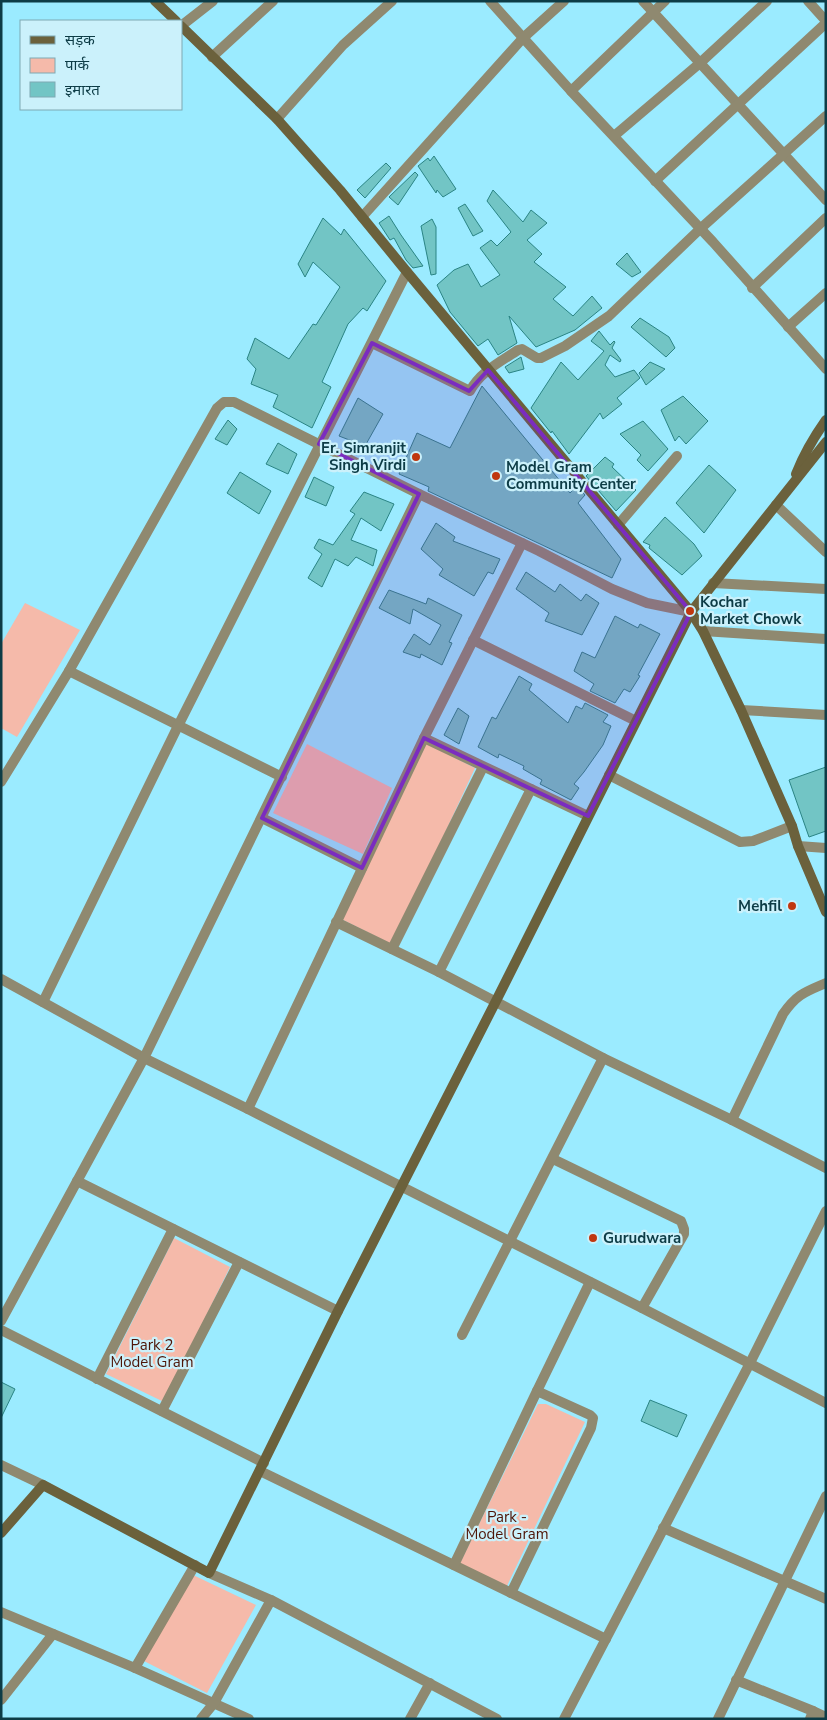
<svg xmlns="http://www.w3.org/2000/svg" width="827" height="1720" viewBox="0 0 827 1720" font-family="'Nunito Sans','Noto Sans Devanagari',sans-serif">
  <style>
    .green { fill: #f5baaa }
    .building { fill: #72c5c5; stroke: #2a8484 }
    .lines { fill: none; stroke-linecap: round; stroke-linejoin: round }
    .street { stroke: #8f8970; stroke-width: 10 }
    .secondary { stroke: #6b613c; stroke-width: 10 }
    .marked { fill: #7b2cbf; fill-opacity: 0.2; stroke: #7b2cbf; stroke-width: 4; stroke-linejoin: round }
    .poi-dot { fill: #c0370f; stroke: #cbf1fb; stroke-width: 2 }
    .labels { text-anchor: middle; dominant-baseline: central; stroke-width: 4.5; stroke-linejoin: round; paint-order: stroke }
    .poi-label { font-size: 15px; font-weight: bold; fill: #0d3c46; stroke: #cbf1fb; text-anchor: start }
    .park-label { font-size: 15px; fill: #4e1507; stroke: #cbf1fb }
  </style>
  <rect width="100%" height="100%" fill="#9bebff"/>
  <g class="green">
    <polygon points="25,603 80,630 17,737 1,728 1,644"/>
    <polygon points="426,743 475,768 393,945 341,919"/>
    <polygon points="307,744 392,788 363,854 273,813"/>
    <polygon points="174,1238 230,1267 164,1402 106,1374"/>
    <polygon points="538,1404 546,1404 585,1422 506,1588 459,1565"/>
    <polygon points="191,1574 256,1605 207,1693 138,1658"/>
  </g>
  <g class="building">
    <polygon points="434,156 456,189 443,197 437,190 436,193 418,166 428,158 430,161"/>
    <polygon points="386,163 391,168 365,198 357,190"/>
    <polygon points="415,172 418,175 398,205 389,197"/>
    <polygon points="493,190 523,222 531,210 547,223 527,240 542,254 534,262 566,287 553,299 573,316 592,296 602,308 575,330 536,347 509,316 517,343 498,355 488,339 478,346 450,312 437,285 454,270 468,264 481,287 500,275 480,248 491,240 497,246 511,232 487,201"/>
    <polygon points="465,204 483,231 473,236 458,208"/>
    <polygon points="389,216 401,235 423,266 413,268 406,260 394,238 390,240 379,223"/>
    <polygon points="323,218 341,235 344,229 386,281 367,311 363,308 348,324 322,382 331,387 312,428 273,407 278,395 251,384 256,369 247,359 255,338 289,359 313,324 316,325 340,287 313,262 305,277 298,264"/>
    <polygon points="432,219 436,227 436,274 431,275 421,226"/>
    <polygon points="627,253 641,272 632,277 616,264"/>
    <polygon points="640,318 669,337 675,348 666,357 631,327"/>
    <polygon points="599,331 610,345 614,341 615,342 612,348 621,360 620,362 610,355 605,365 615,377 634,370 640,378 617,398 622,404 603,419 600,413 569,454 552,431 551,433 531,408 561,362 578,380 604,351 591,341"/>
    <polygon points="521,357 524,369 509,373 505,367"/>
    <polygon points="650,362 665,369 646,385 639,373"/>
    <polygon points="482,386 570,493 577,486 585,495 578,503 621,559 612,578 428,491 429,487 399,474 417,433 450,448"/>
    <polygon points="683,396 708,421 686,444 679,436 675,441 661,410"/>
    <polygon points="358,398 383,414 365,446 339,436"/>
    <polygon points="228,420 237,429 227,445 215,439"/>
    <polygon points="643,421 668,449 648,471 637,460 641,455 620,434"/>
    <polygon points="278,443 297,454 288,474 266,464"/>
    <polygon points="605,457 614,464 612,467 636,490 616,511 586,476"/>
    <polygon points="709,465 736,490 704,533 676,503"/>
    <polygon points="240,472 271,491 259,514 227,493"/>
    <polygon points="314,477 334,487 326,506 305,497"/>
    <polygon points="364,492 394,504 381,531 361,518 351,540 377,550 373,566 356,557 348,566 335,559 322,587 308,578 322,554 314,548 319,539 333,545 355,514 350,511"/>
    <polygon points="665,517 694,544 702,556 682,575 649,548 650,545 643,542"/>
    <polygon points="436,523 455,537 453,541 500,559 493,574 488,572 474,596 439,575 443,569 421,549"/>
    <polygon points="526,572 555,592 560,584 581,601 586,594 599,603 582,635 545,621 549,613 516,589"/>
    <polygon points="389,590 426,604 428,598 462,615 449,642 452,643 442,665 421,654 420,658 403,652 414,634 430,645 441,625 413,609 410,624 379,608"/>
    <polygon points="615,616 638,628 640,624 660,634 638,675 640,676 630,692 624,689 615,703 590,691 594,684 574,671 582,652 595,658"/>
    <polygon points="519,676 532,684 529,690 568,723 576,706 582,709 585,703 608,715 603,722 611,726 603,745 584,772 574,784 579,788 571,800 540,784 542,780 523,769 524,766 499,754 498,758 478,747 492,717 496,719"/>
    <polygon points="458,708 469,716 459,744 444,735"/>
    <polygon points="826,767 826,831 809,837 789,780"/>
    <polygon points="1,1382 15,1389 1,1418"/>
    <polygon points="650,1400 687,1415 677,1437 641,1421"/>
  </g>
  <g class="lines">
    <g class="street">
      <polyline points="490,1 571,91 665,1"/>
      <polyline points="643,1 826,200"/>
      <polyline points="808,1 826,21"/>
      <polyline points="181,26 213,1"/>
      <polyline points="212,57 273,1"/>
      <polyline points="571,91 713,242 826,369"/>
      <polyline points="277,119 343,45 392,1"/>
      <polyline points="614,136 700,63 767,1"/>
      <polyline points="655,181 826,23"/>
      <polyline points="362,217 523,38 564,1"/>
      <polyline points="752,288 826,218"/>
      <polyline points="788,327 826,293"/>
      <path d="M372,343L470,391C480,372 500,362 518,350L522,349L537,358H541L565,346L609,316L700,229L826,116"/>
      <polyline points="776,505 826,552"/>
      <polyline points="618,525 677,456"/>
      <polyline points="713,583 826,589"/>
      <polyline points="703,631 826,639"/>
      <polyline points="473,640 636,721"/>
      <polyline points="69,671 217,408 224,402 234,402 419,494 539,551 612,589 647,603 691,612"/>
      <polyline points="741,710 826,715"/>
      <polyline points="424,738 588,816"/>
      <polyline points="609,775 740,842 753,841 792,826"/>
      <polyline points="1,782 69,671 282,777"/>
      <polyline points="262,818 362,868"/>
      <polyline points="798,846 826,848"/>
      <polyline points="336,922 439,972 603,1058 732,1120 826,1168"/>
      <polyline points="392,949 483,767"/>
      <polyline points="439,972 531,789"/>
      <polyline points="1,979 144,1058 248,1109 642,1308 826,1403"/>
      <polyline points="43,1002 178,726 407,272"/>
      <polyline points="248,1109 424,738 522,543"/>
      <path d="M732,1120L783,1014C797,994 805,992 826,983"/>
      <polyline points="553,1159 681,1221 684,1229 684,1234 642,1308"/>
      <polyline points="77,1181 338,1311"/>
      <polyline points="1,1321 144,1058 419,494"/>
      <polyline points="1,1330 264,1463"/>
      <polyline points="462,1335 603,1058"/>
      <polyline points="97,1379 173,1229"/>
      <polyline points="537,1391 590,1282"/>
      <polyline points="162,1411 239,1262"/>
      <polyline points="1,1465 43,1485"/>
      <polyline points="260,1471 606,1639"/>
      <polyline points="663,1528 826,1599"/>
      <polyline points="454,1565 537,1391 590,1415 593,1418 591,1428 511,1593"/>
      <polyline points="209,1573 271,1600 497,1719"/>
      <polyline points="1,1612 135,1668 249,1719"/>
      <polyline points="135,1668 195,1565"/>
      <polyline points="736,1680 813,1711 810,1719"/>
      <polyline points="1,1700 53,1634"/>
      <polyline points="813,1711 826,1717"/>
      <polyline points="201,1719 214,1703 271,1600"/>
      <polyline points="410,1719 430,1683"/>
      <polyline points="564,1719 749,1365 826,1211"/>
      <polyline points="718,1719 826,1496"/>
    </g>
    <g class="secondary">
      <polyline points="155,1 176,21"/>
      <polyline points="181,26 277,119 340,190 407,272 691,612 703,631 741,710 792,826 798,846 826,912"/>
      <path d="M796,474C804,454 814,437 826,420"/>
      <polyline points="1,1533 43,1485 209,1573 338,1311 496,1001 691,612 826,442"/>
    </g>
  </g>
  <path class="marked" d="M372,343L469,391L488,370L691,612L588,816L424,738L362,868L262,818L419,494L319,444Z"/>
  <g class="poi-dot">
    <circle cx="416" cy="457" r="5"/>
    <circle cx="496" cy="476" r="5"/>
    <circle cx="690" cy="611" r="5"/>
    <circle cx="792" cy="906" r="5"/>
    <circle cx="593" cy="1238" r="5"/>
  </g>
  <g class="labels">
    <g class="poi-label">
      <text x="406" y="448" text-anchor="end">Er. Simranjit<tspan x="406" dy="17">Singh Virdi</tspan></text>
      <text x="506" y="467">Model Gram<tspan x="506" dy="17">Community Center</tspan></text>
      <text x="700" y="602">Kochar<tspan x="700" dy="17">Market Chowk</tspan></text>
      <text x="782" y="906" text-anchor="end">Mehfil</text>
      <text x="603" y="1238">Gurudwara</text>
    </g>
    <g class="park-label">
      <text x="152" y="1345">Park 2<tspan x="152" dy="17">Model Gram</tspan></text>
      <text x="507" y="1517">Park -<tspan x="507" dy="17">Model Gram</tspan></text>
    </g>
  </g>
  <rect width="827" height="1720" fill="none" stroke="#0d3c46" stroke-width="5"/>
  <rect x="20" y="20" width="162" height="90" fill="#cbf1fb" stroke="#7fa9b3"/>
  <rect x="30" y="36" width="25" height="8" fill="#6b613c" stroke="#7fa9b3"/>
  <text x="65" y="45" font-size="15" fill="#0d3c46">सड़क</text>
  <rect x="30" y="58" width="25" height="15" fill="#f5baaa" stroke="#7fa9b3"/>
  <text x="65" y="70" font-size="15" fill="#0d3c46">पार्क</text>
  <rect x="30" y="82" width="25" height="15" fill="#72c5c5" stroke="#7fa9b3"/>
  <text x="65" y="95" font-size="15" fill="#0d3c46">इमारत</text>
</svg>
